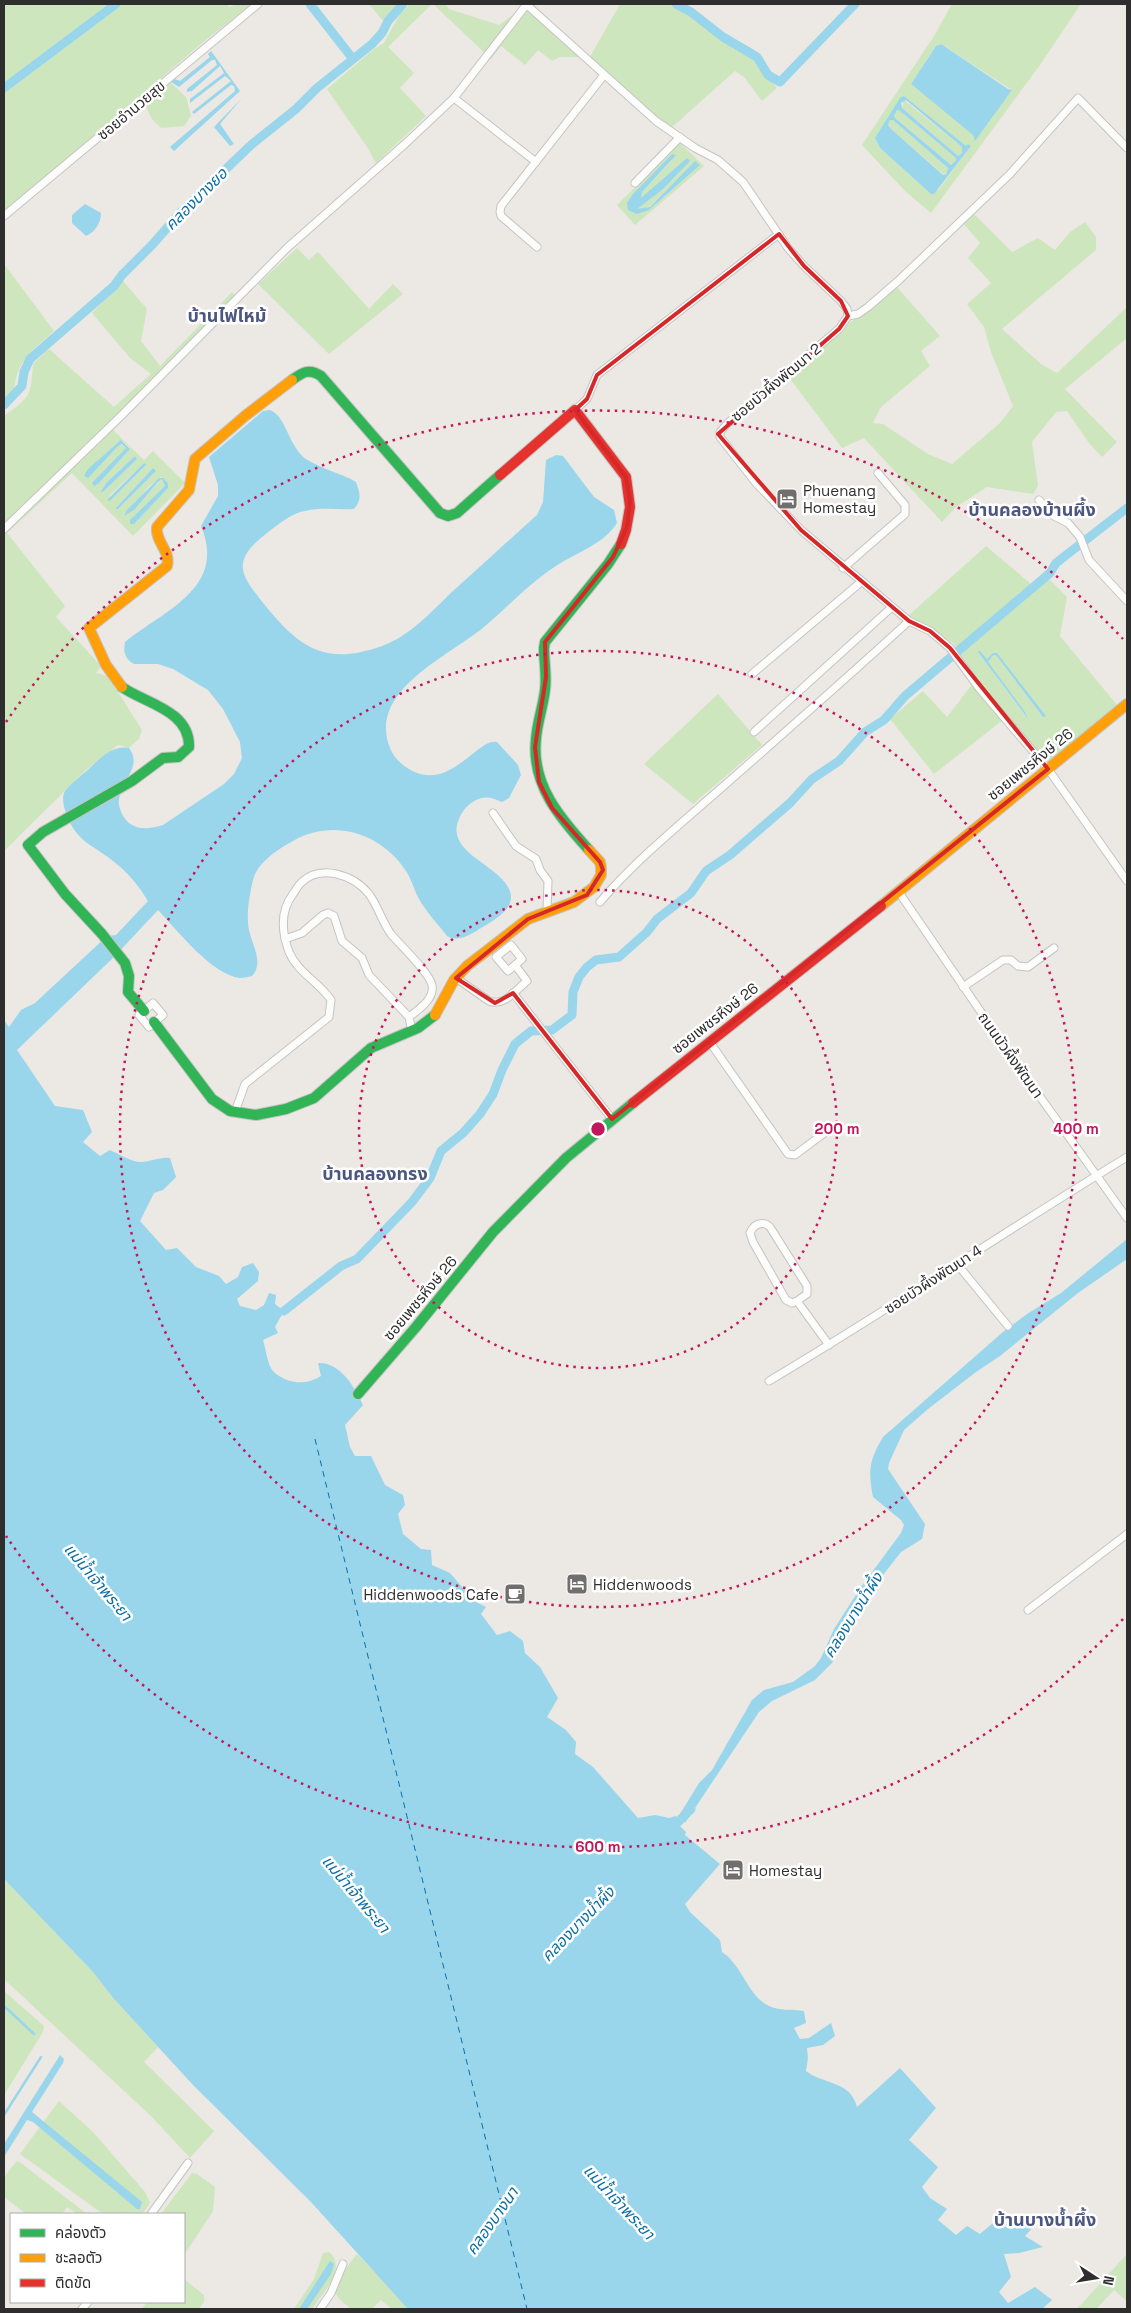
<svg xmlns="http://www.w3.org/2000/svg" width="1131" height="2313" viewBox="0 0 1131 2313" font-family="'Space Grotesk','Noto Sans Thai',sans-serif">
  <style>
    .green { fill: #cee6be; fill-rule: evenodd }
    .water { fill: #99d6ec; fill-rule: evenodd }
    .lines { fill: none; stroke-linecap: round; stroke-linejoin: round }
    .stream { stroke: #99d6ec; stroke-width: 2.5 }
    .canal { stroke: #99d6ec; stroke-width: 9 }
    .ferry { stroke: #0d6fa3; stroke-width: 1; stroke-dasharray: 6 5; stroke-linecap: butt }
    .street-casing { stroke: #c5c4c5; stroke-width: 9 }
    .fast-casing { stroke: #c5c4c5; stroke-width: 12 }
    .slow-casing { stroke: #c5c4c5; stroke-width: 12 }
    .jam-casing { stroke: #c5c4c5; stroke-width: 12 }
    .street { stroke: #fcfcfb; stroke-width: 7 }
    .fast { stroke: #30b455; stroke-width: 10 }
    .slow { stroke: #ff9f0a; stroke-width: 10 }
    .jam { stroke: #e5322d; stroke-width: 10 }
    .marked { fill: none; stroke: #d62828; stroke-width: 4; stroke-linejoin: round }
    .ring { fill: none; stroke: #c2185b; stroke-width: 2.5; stroke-dasharray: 2.5 5 }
    .labels { text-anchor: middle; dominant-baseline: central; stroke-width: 5; stroke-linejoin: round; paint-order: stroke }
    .street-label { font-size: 15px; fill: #2e2e2e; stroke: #fff }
    .poi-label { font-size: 15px; fill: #2e2e2e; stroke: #fff; text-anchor: start }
    .water-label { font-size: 16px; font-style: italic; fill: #0d6fa3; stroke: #fff }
    .quarter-label { font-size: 18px; font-weight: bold; fill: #4d5680; stroke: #fff }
    .centre { fill: #c2185b; stroke: #fff; stroke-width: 2.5 }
    .ring-label { font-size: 15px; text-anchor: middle; font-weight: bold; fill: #c2185b; stroke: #fff; stroke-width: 5; stroke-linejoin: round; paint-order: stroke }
  </style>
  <rect width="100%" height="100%" fill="#ece8e4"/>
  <g class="green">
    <polygon points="4,4 227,4 229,7 237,4 252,4 208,38 4,212"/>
    <polygon points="369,4 399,4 383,21"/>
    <polygon points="410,4 432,4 388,47 414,73 400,88 426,116 376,163 367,147 327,89 374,49 384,43 400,14"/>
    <polygon points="433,4 446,4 449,9 499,25 514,14 522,4 590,57 620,4 669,4 695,18 711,32 755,59 763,73 777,88 762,101 744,77 735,71 671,128 648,111 590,57 560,57 552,61 538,50 525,65 501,46 491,59"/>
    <path d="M952,4H1081L1040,65L931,213L905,191L862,145L934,36ZM941,44L1012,90L973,139L974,135L911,84L936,46ZM904,96L966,147L971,146L939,189L931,194L880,148L875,139Z"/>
    <path d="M171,83L186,97L191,116L184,126L161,128L152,119L145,105C147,96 162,84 171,83Z"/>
    <polygon points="904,100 962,147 962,153 958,156 902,108"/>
    <polygon points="897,110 899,110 956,158 956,160 951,165 895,118 894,116"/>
    <polygon points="890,120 893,120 948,168 946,175 944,175 890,128 888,125"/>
    <path d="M680,143L704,166L635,225L617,205ZM673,159L642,192L641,199L662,190L636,209L641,210L649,207L695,162L700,165L649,210H628L633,194Z"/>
    <polygon points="973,213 1012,252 1038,238 1055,250 1070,232 1085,222 1096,237 1096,250 1002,329 1041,364 1057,373 1127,307 1127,338 1065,389 1117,442 1102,457 1089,443 1067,411 1056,412 1032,442 1038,486 1033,494 987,487 956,507 942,522 864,438 842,448 788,376 848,324 897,287 940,336 921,351 930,366 881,407 873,423 883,424 928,454 952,464 1000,423 1013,406 991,352 984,327 967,304 991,283 968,258 980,243 963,223"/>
    <polygon points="297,248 309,260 318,252 369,309 393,284 403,294 329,354 258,284"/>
    <path d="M4,264L54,331C32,351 18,358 14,390L4,398Z"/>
    <path d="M123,281L147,309L141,341L160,366L232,292L238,301L113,430L144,460L153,451L185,483L133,536L72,473L7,533L65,606L56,617L101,666L96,673L108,676L142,730L139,739L129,748L118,745L86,770L4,851V416C29,398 31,397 33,364L49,349L114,407L151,374L130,358L92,313ZM123,441L130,448L98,484L94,485L126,448L121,444L110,448ZM135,456L137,459L104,491L100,493L106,483ZM144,463L146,464L145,466L112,499L109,496ZM153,468L156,471L118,509H115ZM161,477L168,483V488L134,524L166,486L162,479L126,516L148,487Z"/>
    <path d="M986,546L1037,589L1049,579L1067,597L1060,636L1117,705L1051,762L1048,763L1008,716L934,774L890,719L923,691L947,717L977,678L953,643L908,616ZM979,650L987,659L993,653H997L1045,716L1043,717L996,655L992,656L987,662L1025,712L1026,717L978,652Z"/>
    <polygon points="718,694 762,745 693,804 644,764"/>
    <polygon points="4,1879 93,1972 114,1999 158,2047 144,2062 214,2131 190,2158 151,2116 4,1979"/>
    <polygon points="4,1991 44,2026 43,2032 4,2095"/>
    <polygon points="59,2101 93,2132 145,2192 150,2203 142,2214 103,2214 20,2154"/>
    <polygon points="17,2161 21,2163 87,2214 77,2214 67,2207 62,2214 26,2214 4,2197 4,2177"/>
    <polygon points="192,2173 197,2174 215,2187 213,2211 184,2255 184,2214 161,2214"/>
    <path d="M329,2252C348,2268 322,2294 312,2309H294L314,2279L323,2253Z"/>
    <path d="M357,2254L396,2294L408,2309H392L381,2300L372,2309H351C347,2305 340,2301 337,2296C331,2287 351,2262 357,2254Z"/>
    <polygon points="1127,2254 1127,2301 1114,2290 1096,2309 1077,2309"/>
    <polygon points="184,2279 204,2295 204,2302 199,2309 142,2309 147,2302 184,2302"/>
  </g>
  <g class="water">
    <polygon points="941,44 1008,89 1012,90 975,141 973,135 911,84 936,46"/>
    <polygon points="211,51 240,91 174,151 170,147 235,91 234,86 231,85 194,114 192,112 231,81 225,76 190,103 190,99 224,73 220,66 192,91 187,92 187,89 217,65 215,60 212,60 179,87 171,82 175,79 180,81 210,57 208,54"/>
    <path d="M904,96L966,146L968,144L971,146L934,194H931L880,148L875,138L900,98ZM906,100L962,147V153L958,156L902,108L901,103ZM897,110H899L956,158V160L951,165L895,118L894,116ZM890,120H893L948,168L946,175H943L890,128L888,125Z"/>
    <polygon points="242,98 220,124 234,144 230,146 214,127"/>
    <polygon points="672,154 676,155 642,192 641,198 687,158 690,161 662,190 637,209 650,207 695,161 700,165 649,210 637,214 628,210 627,203 633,194"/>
    <path d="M85,204L101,213C101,223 95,232 86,236L72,223V215Z"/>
    <path d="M270,410C287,417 288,446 306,459C321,469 341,473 356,482C360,493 362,500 354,509C337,510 321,507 305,511C292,513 282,522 272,529C261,538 246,548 243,563C241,577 253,589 260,599C296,644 321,668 382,646C410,636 432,611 453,591C481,566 509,540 537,515L543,502L546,460L556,455L563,456L594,497L614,510L617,523C603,545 577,552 556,566C529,583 508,607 484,627C449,656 367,691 390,748C394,759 406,769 417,773C454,786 479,737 497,742L518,765L521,775L509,798L502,802C492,798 486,795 476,800C468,804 462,811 459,819C443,855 508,866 511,896C512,912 489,923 478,930C468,936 457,942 447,936C438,924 426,912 419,899C414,890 412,880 406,871C381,833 333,818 293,841C278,849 257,863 253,880C250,893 247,909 248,922C248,940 266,961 252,976C248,977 243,978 240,978C212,975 177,930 158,910L115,956L17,1050L55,1106L83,1110L92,1132L83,1142L100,1156L110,1150C119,1154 131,1162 141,1162C150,1162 160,1157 170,1158L176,1177L163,1190L154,1193L140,1221L166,1250L177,1248L196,1267L219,1276L226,1284L238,1277L242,1267L253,1263L259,1272L258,1281L237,1299L240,1306L256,1310L264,1305L269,1293L276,1295L275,1304L284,1311L275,1327L278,1333L263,1340C266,1349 267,1364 273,1371C286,1384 306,1386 321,1376L318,1363C341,1362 355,1388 363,1405L345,1425L350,1447L355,1456H371L385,1485L403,1495L405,1505L398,1514L403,1534L421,1549L431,1550L432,1565L450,1573L474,1601L486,1607L481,1614L497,1635L510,1631L523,1641L525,1653L540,1667L558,1698L547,1717L566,1730L576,1742L575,1754L593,1767L638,1818L655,1815L669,1818L676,1816L679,1825L686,1832L685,1835L720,1864L685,1904L690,1912L720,1940L722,1952C743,1966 747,1995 769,2006C778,2011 794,2009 804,2011L806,2023L794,2028L800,2039L809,2038L831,2023L835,2036L823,2045L807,2048L808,2058L806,2071C824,2085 850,2080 857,2107L900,2068L936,2108L909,2140L938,2167L922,2187L930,2198L947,2209L938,2220L956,2235L967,2226L980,2234L993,2223L1012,2229L1023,2220L1035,2225L1025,2236L1043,2247L1019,2253L1004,2254L1011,2277L999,2292L1008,2303L1035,2287L1052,2300L1042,2309H408L310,2201L193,2085L114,1999L93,1972L4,1879V1020L9,1027L21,1010L35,1003L107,936L116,935L148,901C140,888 130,875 119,866C95,844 76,845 65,810C63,804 62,796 65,791C72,782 85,773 93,765C103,755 115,745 129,748C143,766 121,781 119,799C118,804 120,809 122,814C131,831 147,830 163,825L224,784L234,774L242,758L240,742L223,709L208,690L173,669L158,664H134C125,659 123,652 125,642C165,610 227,588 201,526L218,496V485L209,457L263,411Z"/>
    <polygon points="121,440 130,449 98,484 94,486 92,483 126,448 122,444 118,446 88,478 84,476 88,469"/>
    <polygon points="135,456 137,459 104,491 100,493 106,483"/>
    <polygon points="144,463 146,464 145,466 112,499 109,501 107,500"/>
    <polygon points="153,468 156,471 118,509 115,509"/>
    <polygon points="159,478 163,478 168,483 168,488 134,524 130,524 130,520 165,486 162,479 158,482 134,510 124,516 127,510"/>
    <polygon points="979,650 987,659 993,653 997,653 1046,716 1043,717 996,655 992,656 988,662 1025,712 1028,719 978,652"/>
    <path d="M1127,1239V1259L1078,1293L1000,1356L976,1372L928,1409L904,1430L889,1463L888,1469L925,1524L922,1539L901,1552L883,1575L832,1663L815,1680L772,1701L759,1712L685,1823L680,1814L699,1783L712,1770L752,1700L764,1690L793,1682L815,1666L821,1658L834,1629L861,1587L901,1533L904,1525L901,1520L873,1497C868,1471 869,1460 883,1437L1003,1332L1027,1314L1061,1293Z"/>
    <polygon points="60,2055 64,2059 63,2063 32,2112 142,2202 140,2209 137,2209 33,2122 27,2120 4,2157 4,2144"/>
    <polygon points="330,2261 334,2264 331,2274 307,2309 299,2309"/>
  </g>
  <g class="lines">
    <g class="stream">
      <polyline points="4,2006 34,2034"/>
      <polyline points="4,2115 41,2057"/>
    </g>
    <g class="canal">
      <polyline points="310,4 353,59"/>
      <polyline points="676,4 691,12 723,37 757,57 768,75 780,82 855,4"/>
      <polyline points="4,88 116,4"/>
      <polyline points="4,405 22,386 24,372 30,359 114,286 122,275 152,245 181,212 251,145 296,109 317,88 372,44 382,33 388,21 403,4"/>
      <polyline points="284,1311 341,1266 357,1259 412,1202 430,1178 441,1151 463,1133 480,1114 493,1094 502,1070 515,1044 531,1031 552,1030 572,1015 573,992 579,977 587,967 596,960 619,957 647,932 657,919 691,893 706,871 730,855 790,803 812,779 839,761 865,732 884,720 905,696 1050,573 1056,563 1127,508"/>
      <polyline points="670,1830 691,1809"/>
    </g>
    <polyline class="ferry" points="315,1439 527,2309"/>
    <g class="street-casing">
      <g id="street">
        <polyline points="527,5 656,121 695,148 718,160 743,182 788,248 804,266 841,301 847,309 848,316 839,329 728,423 720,432 720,437 756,483 801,530 909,621 930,631 950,648 979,688 1048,769 1127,881"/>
        <polyline points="454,98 536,162"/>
        <polyline points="635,183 680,137"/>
        <polyline points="4,216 258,4"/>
        <polyline points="537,247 501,216 500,212 501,206 604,75"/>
        <polyline points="848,316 858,314 868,307 898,281 1010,174 1078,98 1127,148"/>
        <polyline points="575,410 587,399 597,375 779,234"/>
        <polyline points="1039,500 1054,516 1068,523 1080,537 1089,560 1127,601"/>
        <polyline points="4,529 122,415 287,248 405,144 454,98 527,4"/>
        <polyline points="843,568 905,514 905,505 878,473"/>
        <polyline points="752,674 861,582"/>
        <polyline points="754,732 892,607"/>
        <polyline points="493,813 516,846 536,859 540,870 548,881 547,910"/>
        <polyline points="898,891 1018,1066 1127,1218"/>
        <path d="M600,902C635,861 678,826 719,790C783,734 847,678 909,621"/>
        <polyline points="285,939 302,933 323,915 328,913 334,916 342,941 362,958 369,975 409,1017 412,1031"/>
        <path d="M456,978L489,1001C504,1007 516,990 527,981L515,965L508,971L496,957L511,945L522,959L515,965"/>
        <polyline points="963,987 1003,960 1011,960 1018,966 1028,967 1054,948"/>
        <polyline points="513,993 612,1119"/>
        <polygon points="153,1003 163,1015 149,1027 139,1015"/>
        <polyline points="709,1041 788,1154 795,1155 823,1134"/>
        <path d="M235,1112L245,1084L329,1017L331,1000C319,982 298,973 289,952C282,933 280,911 293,894C296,890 298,885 302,882C321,864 354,875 369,894C378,906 382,922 391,934C400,945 429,972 432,985C435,999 418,1010 409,1017"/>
        <polyline points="957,1264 1008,1326"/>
        <path d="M797,1301L792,1303L786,1300L753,1242L750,1233C753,1226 758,1222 766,1224L770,1227L807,1286V1294L797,1301L829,1345"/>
        <path d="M769,1381C890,1309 1007,1230 1127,1157"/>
        <polyline points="1028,1610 1127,1534"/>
        <polyline points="151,2214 188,2163"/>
        <polyline points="82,2309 88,2302"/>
        <polyline points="320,2309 331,2293 343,2264"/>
      </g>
    </g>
    <g class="fast-casing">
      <g id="fast">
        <path d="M292,380C303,372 309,368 321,376L440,513L448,516L457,513L500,475"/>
        <path d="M122,687C144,703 190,710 189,747L178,757L163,758L132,781L43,832L28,845L65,894L102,934L125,963L129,976L128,992L144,1011"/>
        <path d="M589,850C560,818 531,785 536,739C537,723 543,707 545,690C547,676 544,662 544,648L545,642L608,564L621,544"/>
        <polyline points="154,1022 212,1099 230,1111 256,1115 286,1109 314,1098 371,1048 418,1028 435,1015"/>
        <polyline points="358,1394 416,1327 493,1232 566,1158 633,1103"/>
      </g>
    </g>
    <g class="slow-casing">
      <g id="slow">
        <path d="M122,687L106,665L89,628L167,566C171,551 155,542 157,527L189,490L195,459L245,416L292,380"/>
        <polyline points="881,906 1127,704"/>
        <polyline points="435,1015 454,980 467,966 528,919 574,902 594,887 601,875 601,867 600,862 589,850"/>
      </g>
    </g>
    <g class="jam-casing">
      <g id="jam">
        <polyline points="500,475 575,410 626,477 630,507 626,530 621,544"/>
        <polyline points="633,1103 881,906"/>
      </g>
    </g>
    <use href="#street" class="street"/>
    <use href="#fast" class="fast"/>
    <use href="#slow" class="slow"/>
    <use href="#jam" class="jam"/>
  </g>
  <path class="marked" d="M779,234L804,266L841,301L848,316L839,329L718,434L801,530L909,621L930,631L950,648L1048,769L612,1119L513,993L495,1003L456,978L528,919L587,895L603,870L600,862L552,808L539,782L535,747L546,677L545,642L613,557L627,527L630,501L626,477L575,410L587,399L597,375Z"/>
  <g class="ring">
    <circle cx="598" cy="1129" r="239"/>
    <circle cx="598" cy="1129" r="478"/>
    <path d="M1123 1619A718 718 0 0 1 6 1536M6 722A718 718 0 0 1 1123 639"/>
  </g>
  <defs>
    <g id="hotel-square" transform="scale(1.125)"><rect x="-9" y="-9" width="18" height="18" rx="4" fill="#706f6e" stroke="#fff"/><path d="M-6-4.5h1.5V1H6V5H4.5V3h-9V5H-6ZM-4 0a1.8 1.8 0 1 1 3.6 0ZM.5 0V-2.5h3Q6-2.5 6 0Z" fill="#fff"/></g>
    <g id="cafe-square" transform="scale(1.125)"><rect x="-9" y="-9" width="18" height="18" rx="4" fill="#706f6e" stroke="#fff"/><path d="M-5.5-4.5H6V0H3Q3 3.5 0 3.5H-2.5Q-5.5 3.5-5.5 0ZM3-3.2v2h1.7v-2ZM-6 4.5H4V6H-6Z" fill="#fff"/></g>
  </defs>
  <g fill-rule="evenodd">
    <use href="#hotel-square" x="787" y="499"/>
    <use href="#hotel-square" x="577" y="1584"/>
    <use href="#cafe-square" x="515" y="1594"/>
    <use href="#hotel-square" x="733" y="1870"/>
  </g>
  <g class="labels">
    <g class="street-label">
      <text transform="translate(131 110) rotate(-40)">ซอยอำนวยสุข</text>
      <text transform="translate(776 382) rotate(-40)">ซอยบัวผึ้งพัฒนา 2</text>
      <text transform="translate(1030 764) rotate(-39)">ซอยเพชรหึงษ์ 26</text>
      <text transform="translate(715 1018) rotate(-38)">ซอยเพชรหึงษ์ 26</text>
      <text transform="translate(1011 1055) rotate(55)">ถนนบัวผึ้งพัฒนา</text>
      <text transform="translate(933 1279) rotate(-33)">ซอยบัวผึ้งพัฒนา 4</text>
      <text transform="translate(420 1298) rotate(-50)">ซอยเพชรหึงษ์ 26</text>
    </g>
    <g class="poi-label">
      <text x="803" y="490">Phuenang<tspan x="803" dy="17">Homestay</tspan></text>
      <text x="593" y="1584">Hiddenwoods</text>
      <text x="499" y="1594" text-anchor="end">Hiddenwoods Cafe</text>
      <text x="749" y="1870">Homestay</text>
    </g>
    <g class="water-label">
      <text transform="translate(196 199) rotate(-45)">คลองบางยอ</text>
      <text transform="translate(98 1582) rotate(50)">แม่น้ำเจ้าพระยา</text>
      <text transform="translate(853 1615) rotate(-58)">คลองบางน้ำผึ้ง</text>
      <text transform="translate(356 1894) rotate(50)">แม่น้ำเจ้าพระยา</text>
      <text transform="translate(578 1924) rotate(-46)">คลองบางน้ำผึ้ง</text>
      <text transform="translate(619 2202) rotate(47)">แม่น้ำเจ้าพระยา</text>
      <text transform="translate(492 2221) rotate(-55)">คลองบางนา</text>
    </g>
    <g class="quarter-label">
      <text x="227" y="315">บ้านไฟไหม้</text>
      <text x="1032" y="509">บ้านคลองบ้านผึ้ง</text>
      <text x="375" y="1173">บ้านคลองทรง</text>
      <text x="1045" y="2219">บ้านบางน้ำผึ้ง</text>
    </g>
  </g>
  <circle cx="598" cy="1129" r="8" class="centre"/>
  <g class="ring-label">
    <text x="837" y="1134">200 m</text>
    <text x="1076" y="1134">400 m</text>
    <text x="598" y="1852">600 m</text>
  </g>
  <rect width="1131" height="2313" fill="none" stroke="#2e2e2e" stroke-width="10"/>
  <rect x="10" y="2213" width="175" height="90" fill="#ffffff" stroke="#ababab"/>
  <rect x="20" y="2229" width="25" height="8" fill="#30b455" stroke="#ababab"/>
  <text x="55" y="2238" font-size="15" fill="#2e2e2e">คล่องตัว</text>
  <rect x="20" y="2254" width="25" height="8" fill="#ff9f0a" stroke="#ababab"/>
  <text x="55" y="2263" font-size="15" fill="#2e2e2e">ชะลอตัว</text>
  <rect x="20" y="2279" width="25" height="8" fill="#e5322d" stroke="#ababab"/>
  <text x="55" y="2288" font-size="15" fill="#2e2e2e">ติดขัด</text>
  <g transform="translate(1096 2278) rotate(102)" stroke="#ffffff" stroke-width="4" paint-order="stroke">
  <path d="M0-4L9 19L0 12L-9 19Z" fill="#2e2e2e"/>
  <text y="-8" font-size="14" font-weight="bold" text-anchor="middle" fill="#2e2e2e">N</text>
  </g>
</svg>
